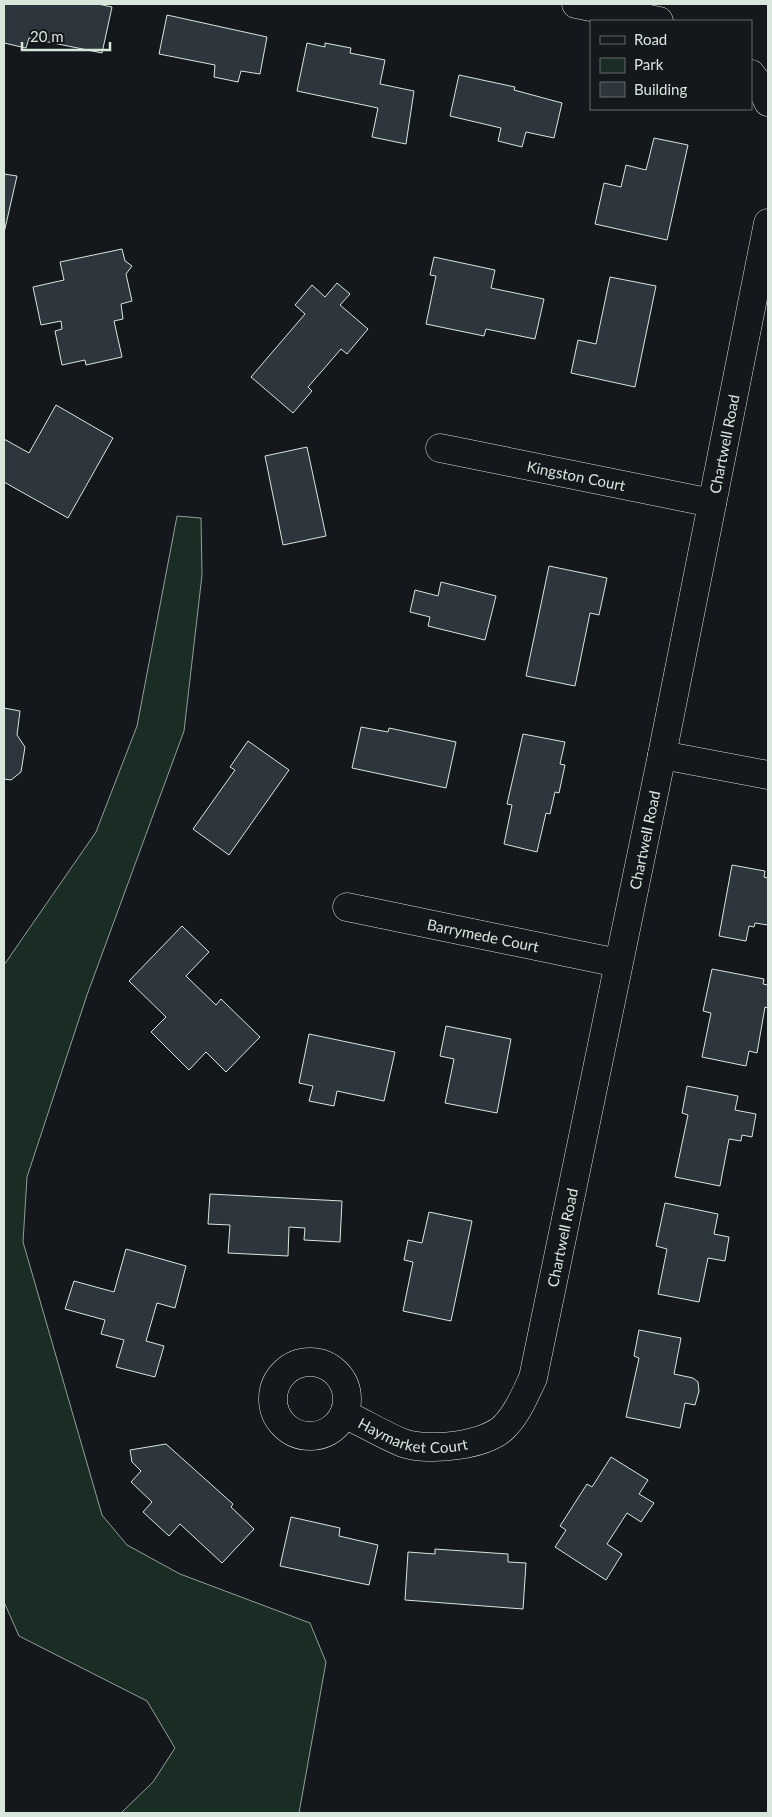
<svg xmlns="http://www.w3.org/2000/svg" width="772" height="1817" viewBox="0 0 772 1817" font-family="Lato,sans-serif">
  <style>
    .green { fill: #1a2d24; stroke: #939e99 }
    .building { fill: #2c363c; stroke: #d8e6dc }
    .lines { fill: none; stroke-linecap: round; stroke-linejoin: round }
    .minor-casing { stroke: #d8e6dc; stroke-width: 29 }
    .minor { stroke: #14181c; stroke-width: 28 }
    .labels { text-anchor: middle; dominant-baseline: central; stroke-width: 4; stroke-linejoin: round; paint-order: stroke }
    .street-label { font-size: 15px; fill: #d8e6dc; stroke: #14181c }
  </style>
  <rect width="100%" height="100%" fill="#14181c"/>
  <polygon class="green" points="177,516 201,518 202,575 184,731 87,995 27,1177 23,1242 102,1515 127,1545 180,1574 310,1623 326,1662 299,1813 121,1813 153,1782 175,1748 147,1701 19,1636 4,1602 4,965 96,832 137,726"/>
  <g class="building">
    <polygon points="4,4 98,4 112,7 102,53 29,38 26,48 4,43"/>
    <polygon points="167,15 267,37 260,74 241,71 238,82 214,77 215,65 159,54"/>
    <polygon points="307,43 325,47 325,43 351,48 350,53 385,60 380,84 414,91 406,144 372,137 378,108 297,91"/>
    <polygon points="459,75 515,87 514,90 562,103 554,138 526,132 522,147 498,141 501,128 450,116"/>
    <polygon points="654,138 688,145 667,240 595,224 604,183 621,187 626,165 646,170"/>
    <polygon points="4,174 17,176 4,233"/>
    <polygon points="122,249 125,261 132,266 126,274 132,301 121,304 123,319 114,321 122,357 86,365 85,360 62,365 55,331 62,329 61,321 41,325 33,287 64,280 60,262"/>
    <polygon points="434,257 495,270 491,288 544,299 535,339 486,329 484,336 426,324 436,276 430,275"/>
    <polygon points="610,277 656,286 635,387 571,373 578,340 596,344"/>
    <polygon points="337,283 350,294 340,305 368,329 347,354 341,349 308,387 312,391 293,413 251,377 305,314 295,305 312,285 325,297"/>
    <polygon points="56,405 113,438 68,518 4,482 4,439 29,453"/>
    <polygon points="307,447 326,536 283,545 265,456"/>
    <polygon points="549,566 607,578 599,615 590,613 575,686 526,676"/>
    <polygon points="441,582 496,596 485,640 428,626 430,617 410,612 415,590 438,596"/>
    <polygon points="4,708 20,711 17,735 25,747 21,772 11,780 4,779"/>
    <polygon points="361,727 388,732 389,728 456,742 446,788 352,768"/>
    <polygon points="523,734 565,742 560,764 565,765 559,793 555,792 550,814 546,813 537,852 504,844 512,805 507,804"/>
    <polygon points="248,741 289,770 229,855 193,829 235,770 230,767"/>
    <polygon points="732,865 765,871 764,877 768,878 768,925 755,923 754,927 749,926 746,941 719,936"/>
    <polygon points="182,926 209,952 186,976 216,1005 221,999 260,1037 226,1072 206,1052 189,1070 151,1032 166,1017 129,981"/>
    <polygon points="712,969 764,979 763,984 768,985 768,1008 765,1007 757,1053 749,1051 746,1066 702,1057 711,1013 703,1011"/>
    <polygon points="446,1026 511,1039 497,1113 445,1103 454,1059 440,1056"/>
    <polygon points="309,1034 395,1052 384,1101 337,1091 334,1106 309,1101 313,1086 299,1083"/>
    <polygon points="687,1086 738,1096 735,1110 756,1114 752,1137 742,1135 741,1141 729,1139 720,1186 675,1177 688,1115 682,1113"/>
    <polygon points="210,1194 342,1201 340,1242 304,1240 305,1228 289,1227 288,1256 228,1253 230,1225 208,1224"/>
    <polygon points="665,1203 718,1214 714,1234 729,1237 725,1261 708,1258 699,1302 658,1294 667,1249 656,1246"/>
    <polygon points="429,1212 472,1221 451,1321 403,1311 413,1262 404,1260 408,1240 422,1243"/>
    <polygon points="126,1249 186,1266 175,1308 157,1303 146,1341 164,1346 155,1377 116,1367 124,1340 101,1334 105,1320 65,1309 74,1281 114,1292"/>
    <polygon points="639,1330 681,1338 674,1374 693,1378 698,1382 699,1391 695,1405 685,1403 680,1428 626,1417 639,1358 634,1356"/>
    <polygon points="166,1444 233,1504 231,1507 254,1529 222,1563 180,1524 169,1536 143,1512 152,1502 131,1482 141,1471 132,1462 130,1450"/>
    <polygon points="611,1457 648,1480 639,1494 654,1503 641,1522 627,1513 607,1544 622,1554 606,1580 555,1547 566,1530 560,1526 587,1484 592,1487"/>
    <polygon points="291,1517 340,1528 339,1536 378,1545 369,1585 280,1566"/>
    <polygon points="435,1549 508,1554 508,1562 526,1563 523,1609 405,1600 408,1552 435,1554"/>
  </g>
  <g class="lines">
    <g class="minor-casing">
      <g id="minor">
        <polyline points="576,4 659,21"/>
        <polyline points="751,74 761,87 768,102"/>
        <path id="s1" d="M440,448L712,503"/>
        <polyline points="662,755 768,775"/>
        <path id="s2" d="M347,907L618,963"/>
        <circle cx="310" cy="1399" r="37"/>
        <path id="s3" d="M344,1414C364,1423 383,1435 403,1443C428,1452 488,1446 506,1425C518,1412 525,1395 533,1378L662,755L768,223"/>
      </g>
    </g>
    <use href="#minor" class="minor"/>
  </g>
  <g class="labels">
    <g class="street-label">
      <text stroke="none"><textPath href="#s3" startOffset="1182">Chartwell Road</textPath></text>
      <text stroke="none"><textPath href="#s1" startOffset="139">Kingston Court</textPath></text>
      <text stroke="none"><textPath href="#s3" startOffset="778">Chartwell Road</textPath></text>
      <text stroke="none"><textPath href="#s2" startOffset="139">Barrymede Court</textPath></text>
      <text stroke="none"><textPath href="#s3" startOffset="372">Chartwell Road</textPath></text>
      <text stroke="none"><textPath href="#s3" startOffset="74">Haymarket Court</textPath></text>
    </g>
  </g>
  <rect width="772" height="1817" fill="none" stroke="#d8e6dc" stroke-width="10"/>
  <rect x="590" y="20" width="162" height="90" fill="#14181c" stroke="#626a69"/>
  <rect x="600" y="36" width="25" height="8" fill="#14181c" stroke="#626a69"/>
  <text x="634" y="45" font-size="15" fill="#d8e6dc">Road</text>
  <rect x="600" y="58" width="25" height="15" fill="#1a2d24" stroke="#626a69"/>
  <text x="634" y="70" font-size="15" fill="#d8e6dc">Park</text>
  <rect x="600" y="82" width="25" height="15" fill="#2c363c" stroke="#626a69"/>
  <text x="634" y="95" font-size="15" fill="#d8e6dc">Building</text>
  <path d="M22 42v8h88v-8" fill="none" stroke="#d8e6dc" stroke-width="2.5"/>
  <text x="30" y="42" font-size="15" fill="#d8e6dc" stroke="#14181c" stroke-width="4" paint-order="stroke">20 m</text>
</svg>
